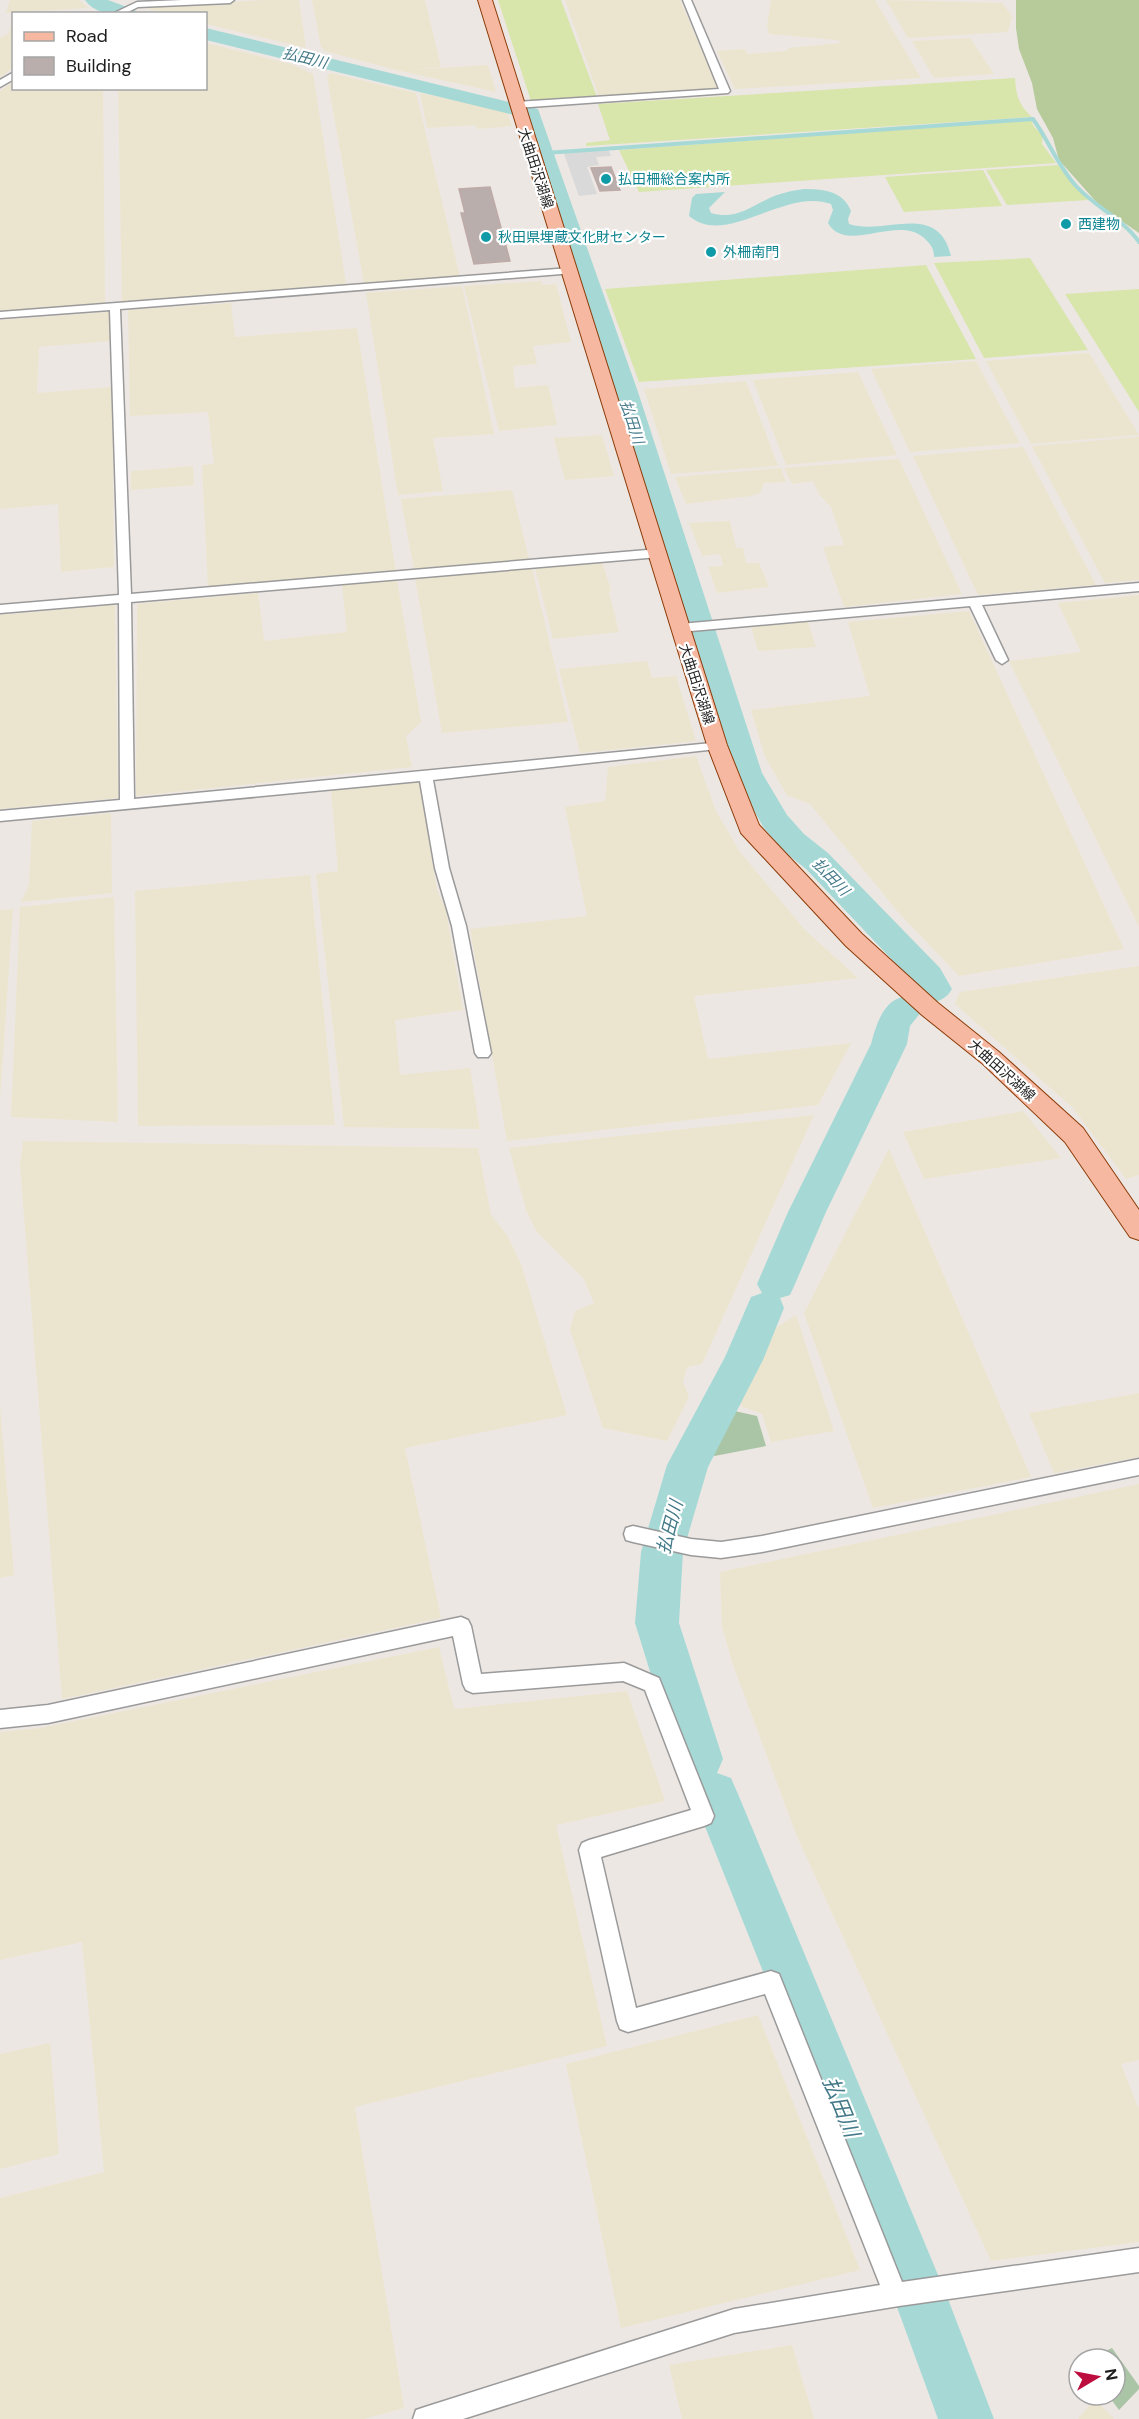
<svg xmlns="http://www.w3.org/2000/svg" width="1139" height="2419" viewBox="0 0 1139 2419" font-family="'DM Sans','Noto Sans JP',sans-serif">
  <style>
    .farmland { fill: #ebe5cf }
    .grass { fill: #d8e5ab }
    .forest { fill: #b6ca9a }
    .cemetery { fill: #aac5a6 }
    .parking { fill: #d9d9d9 }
    .water { fill: #a6d9d6 }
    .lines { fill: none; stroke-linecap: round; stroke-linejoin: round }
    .stream { stroke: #a6d9d6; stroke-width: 4 }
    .river { fill: #a6d9d6; fill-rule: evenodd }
    .building { fill: #baaead; stroke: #beaaa6; stroke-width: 1.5 }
    .minor-casing { stroke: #9a9a9a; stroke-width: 3 }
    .primary-casing { stroke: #8c3c09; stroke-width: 2 }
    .minor { fill: #fff; fill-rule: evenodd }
    .primary { fill: #f6b8a0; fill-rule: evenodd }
    .culture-dot { fill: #0f9aa8; stroke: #fff; stroke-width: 2 }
    .labels { text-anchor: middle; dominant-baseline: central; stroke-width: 4.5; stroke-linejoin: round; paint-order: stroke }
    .far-street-label { font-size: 14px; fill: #1d1d1d; stroke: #fff }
    .far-culture-label { font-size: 14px; fill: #0d838f; stroke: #fff; text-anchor: start }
    .far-water-label { font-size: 15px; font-style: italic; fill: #437988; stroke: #fff }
    .water-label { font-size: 18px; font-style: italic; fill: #437988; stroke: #fff }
    .near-water-label { font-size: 21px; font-style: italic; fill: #437988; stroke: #fff }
  </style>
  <rect width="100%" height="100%" fill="#ede7e3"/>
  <g class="farmland">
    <polygon points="10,0 79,0 88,8 6,13"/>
    <polygon points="264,0 299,0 306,48 206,24 206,14 160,13 144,7"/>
    <polygon points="312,0 425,0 441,67 408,70 488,65 496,92 396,70 325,51 321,47"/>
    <polygon points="565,0 680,0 718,89 599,97"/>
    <polygon points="771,0 875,0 921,78 735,89 717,51 745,49 747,54 787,51 788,48 841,43 838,40 769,34 767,26"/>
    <polygon points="886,0 1002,3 1012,16 1008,32 908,38"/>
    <polygon points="13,16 13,68 0,77 0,38 9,33"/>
    <polygon points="970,38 994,74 934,78 912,41"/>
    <polygon points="206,43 291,64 313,74 346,284 122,302 118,89 206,88"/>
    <polygon points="330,73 416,93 460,277 364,284 327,77"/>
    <polygon points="13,82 14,88 103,89 105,304 0,312 0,91"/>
    <polygon points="420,93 507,111 512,126 477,129 475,125 427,128"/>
    <polygon points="541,281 543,285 556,284 571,342 533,346 537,364 513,366 515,388 548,385 557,425 499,431 464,286"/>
    <polygon points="462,286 494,434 433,438 443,491 398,495 366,293"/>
    <polygon points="231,303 235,337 357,328 396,572 208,588 202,465 214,464 208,412 130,416 128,310"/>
    <polygon points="109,312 111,341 39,347 37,393 112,387 114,567 61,572 58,504 0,509 0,320"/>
    <polygon points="1089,353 1139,435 1031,444 986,361"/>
    <polygon points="976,361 1020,443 910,452 871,369"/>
    <polygon points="858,372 897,455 786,465 753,380"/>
    <polygon points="746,381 778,466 671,474 644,389"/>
    <polygon points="602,435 614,476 565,480 554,438"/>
    <polygon points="1139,437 1139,580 1105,583 1032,446"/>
    <polygon points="1023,447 1096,585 978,595 913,456"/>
    <polygon points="899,459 962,594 844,607 823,547 844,545 831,507 819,494 813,481 792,484 784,468"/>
    <polygon points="193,466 194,485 131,490 131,471"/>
    <polygon points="781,468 786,482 764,483 760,493 751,496 686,504 675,477"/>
    <polygon points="512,490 529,559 414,570 401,499"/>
    <polygon points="730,521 736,548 743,548 746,563 759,563 769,587 717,593 708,567 723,566 720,554 702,556 689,523"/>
    <polygon points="602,562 611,590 609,592 619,632 553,639 535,568"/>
    <polygon points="532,568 568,722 442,733 415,578"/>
    <polygon points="397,580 421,722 406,736 412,767 136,796 137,604 258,593 264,641 347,632 342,585"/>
    <polygon points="1139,595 1139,927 1009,661 1081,652 1058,603"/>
    <polygon points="115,605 118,798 0,809 0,615"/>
    <polygon points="969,611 1124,949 959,976 898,912 810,804 787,795 765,757 751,710 870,696 848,622"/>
    <polygon points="808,622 816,647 758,651 751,627"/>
    <polygon points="647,661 652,678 676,676 696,741 580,753 559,669"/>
    <polygon points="696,756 716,811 740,852 804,929 858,978 694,996 708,1059 851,1043 818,1105 507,1141 470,929 587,916 565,807 605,801 608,767"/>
    <polygon points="419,781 437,890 446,910 463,1010 395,1020 400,1075 470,1068 480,1129 344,1127 316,874 338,871 331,790"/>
    <polygon points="111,813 112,893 21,902 29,885 32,821"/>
    <polygon points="310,875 335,1125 138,1126 135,891"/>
    <polygon points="114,897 118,1122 11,1117 20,907"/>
    <polygon points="13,909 0,1099 0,910"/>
    <polygon points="1139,966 1139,1175 1126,1179 1073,1108 955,1004 960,992"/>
    <polygon points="1023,1111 1061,1158 924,1179 903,1132"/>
    <polygon points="814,1115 702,1364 687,1367 683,1382 689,1397 667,1441 603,1428 570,1330 575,1311 594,1303 584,1279 536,1231 526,1210 509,1148"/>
    <polygon points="23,1141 478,1148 491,1215 507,1235 521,1264 567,1415 405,1448 441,1618 62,1699 20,1165"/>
    <polygon points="889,1149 1031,1477 873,1508 804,1313"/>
    <polygon points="796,1315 834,1431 771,1442 762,1414 736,1404 771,1331"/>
    <polygon points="1139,1393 1139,1457 1054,1473 1029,1413"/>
    <polygon points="0,1405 14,1575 0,1578"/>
    <polygon points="1139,1484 1139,2060 1121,2064 1139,2110 1139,2242 991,2261 796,1834 732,1662 722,1626 720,1572"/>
    <polygon points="439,1647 454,1709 627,1691 665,1801 556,1825 607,2046 355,2107 404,2408 364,2419 0,2419 0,2198 104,2172 82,1942 0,1960 0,1732 40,1728"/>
    <polygon points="758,2015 860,2270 621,2328 566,2064"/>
    <polygon points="50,2043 59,2154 0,2169 0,2054"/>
    <polygon points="792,2345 814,2419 682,2419 669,2365"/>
    <polygon points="1095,2399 1114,2419 1078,2419"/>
  </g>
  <g class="grass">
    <polygon points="498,0 561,0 597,97 531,101"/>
    <path d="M1015,78C1016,96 1019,105 1032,117L586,146V143L610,140L598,104Z"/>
    <polygon points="1031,120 1034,127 1043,135 1042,144 1056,163 639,192 619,150"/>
    <polygon points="1058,165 1088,200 1007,205 986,170"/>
    <polygon points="983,170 1002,206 904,212 885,177"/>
    <polygon points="1030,258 1088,350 984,358 934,263"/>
    <polygon points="926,265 976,359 639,382 605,289"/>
    <polygon points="1139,289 1139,412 1065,294"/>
  </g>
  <polygon class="forest" points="1016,0 1139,0 1139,233 1100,206 1059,160 1053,138 1037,109 1032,83 1019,49 1016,28"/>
  <g class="cemetery">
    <polygon points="730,1410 757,1416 766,1446 704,1458"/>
    <polygon points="1112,2348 1139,2386 1139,2389 1119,2410 1108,2395 1115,2395 1115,2359 1089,2359"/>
  </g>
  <polygon class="parking" points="608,148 611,156 596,157 599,165 587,167 597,194 579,196 563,151"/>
  <path class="water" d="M804,189C824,189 843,191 851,211L848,219L849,224C884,236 938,200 951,256L934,257C934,250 932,246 927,241C901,211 847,256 828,223L833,210L831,204C785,187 726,248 689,216L692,198L696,194L725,192L709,208L711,213C738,221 753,204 777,195C786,192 795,190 804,189Z"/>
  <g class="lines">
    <path class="stream" d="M545,153L1033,119C1049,141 1057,165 1076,186C1095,207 1123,219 1139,242"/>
    <g class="river">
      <path d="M85,0H108L135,10L137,14C119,14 97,17 85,0Z"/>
      <path d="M206,28L538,109L638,392L762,773L787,815L804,834L828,853L940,968L952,989C945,1001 935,1004 921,1000L925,1007L910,1026L907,1044L826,1212L795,1284L790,1295L780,1298L784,1308L763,1360L708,1467L683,1552L679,1623L723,1759L717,1773L731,1778L738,1794L948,2299L994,2419H938L894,2299L692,1794L698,1780L684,1774L677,1759L635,1623L641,1552L667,1465L725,1357L751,1297L762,1293L757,1284L788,1212L871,1044C877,1021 887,989 918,998L914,991L917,986L806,869L782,850L764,828L732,773L612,392L522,117L206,40Z"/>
    </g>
  </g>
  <g class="building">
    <polygon points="611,167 620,190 600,191 591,168"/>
    <polygon points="490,187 510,261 474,264 461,213 465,213 459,189"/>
  </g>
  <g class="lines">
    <g class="minor-casing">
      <g id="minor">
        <polygon points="182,0 234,0 230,3 138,7 124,14 112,14 137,2"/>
        <polygon points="683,0 691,0 730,91 728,93 516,108 511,105 516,102 719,89"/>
        <polygon points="14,72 14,79 0,87 0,80"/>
        <polygon points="570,268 575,271 574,273 120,309 131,594 659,549 665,553 659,557 131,602 134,799 722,742 724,745 717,749 433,780 449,868 466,926 491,1053 488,1057 478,1057 475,1053 452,926 435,868 420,781 0,821 0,811 120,800 119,603 0,613 0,605 119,595 110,310 0,318 0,312"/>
        <polygon points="1139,583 1139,591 982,605 1008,660 1002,664 996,660 970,606 680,632 674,628 680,624"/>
        <polygon points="1139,1459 1139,1475 762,1552 721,1558 691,1555 633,1542 626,1540 624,1534 626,1528 633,1526 691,1539 721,1542 762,1536"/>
        <polygon points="461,1617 468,1620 471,1626 481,1674 624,1663 659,1678 714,1816 711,1823 704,1826 601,1857 636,2008 771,1971 779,1974 902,2282 1139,2248 1139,2272 899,2306 734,2333 463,2419 413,2419 416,2410 425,2407 734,2309 880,2285 765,1994 628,2032 620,2029 617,2021 579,1850 582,1843 589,1840 691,1810 645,1690 623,1681 473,1693 466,1690 463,1684 453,1636 48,1723 0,1728 0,1710 48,1705"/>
      </g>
    </g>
    <g class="primary-casing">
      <polygon id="primary" points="478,0 492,0 727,745 759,825 862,934 938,1003 999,1052 1083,1128 1139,1210 1139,1240 1130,1237 1065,1142 983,1064 922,1015 846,946 741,833 707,745"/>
    </g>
    <use href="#minor" class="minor"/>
    <use href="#primary" class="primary"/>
  </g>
  <g class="culture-dot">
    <circle cx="606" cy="179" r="6"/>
    <circle cx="1066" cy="224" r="6"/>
    <circle cx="486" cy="237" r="6"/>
    <circle cx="711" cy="252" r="6"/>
  </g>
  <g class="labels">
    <g class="far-street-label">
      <text transform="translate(536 168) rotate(72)">大曲田沢湖線</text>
      <text transform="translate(697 684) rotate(72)">大曲田沢湖線</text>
      <text transform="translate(1002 1070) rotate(42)">大曲田沢湖線</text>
    </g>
    <g class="far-culture-label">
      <text x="618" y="179">払田柵総合案内所</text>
      <text x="1078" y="224">西建物</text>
      <text x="498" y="237">秋田県埋蔵文化財センター</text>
      <text x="723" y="252">外柵南門</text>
    </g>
    <g class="far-water-label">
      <text transform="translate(305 58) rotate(14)">払田川</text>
      <text transform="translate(632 422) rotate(72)">払田川</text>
      <text transform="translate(831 877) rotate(46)">払田川</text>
    </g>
    <g class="water-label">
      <text transform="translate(670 1527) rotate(-75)">払田川</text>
    </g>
    <g class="near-water-label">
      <text transform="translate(841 2107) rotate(68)">払田川</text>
    </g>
  </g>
  <rect x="12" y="12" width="195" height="78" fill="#ffffff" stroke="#a5a5a5" stroke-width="1.5"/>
  <rect x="24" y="32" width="30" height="9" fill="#f6b8a0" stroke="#a5a5a5" stroke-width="1.5"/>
  <text x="66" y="42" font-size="18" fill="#1d1d1d">Road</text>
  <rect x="24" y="57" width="30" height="18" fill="#baaead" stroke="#a5a5a5" stroke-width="1.5"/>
  <text x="66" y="72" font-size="18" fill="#1d1d1d">Building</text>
  <g transform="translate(1097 2377) rotate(80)"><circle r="28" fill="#ffffff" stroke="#a5a5a5" stroke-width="1.5"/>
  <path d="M0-4.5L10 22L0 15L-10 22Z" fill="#bd0c3e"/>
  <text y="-9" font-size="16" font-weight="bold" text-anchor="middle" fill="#1d1d1d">N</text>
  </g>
</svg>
